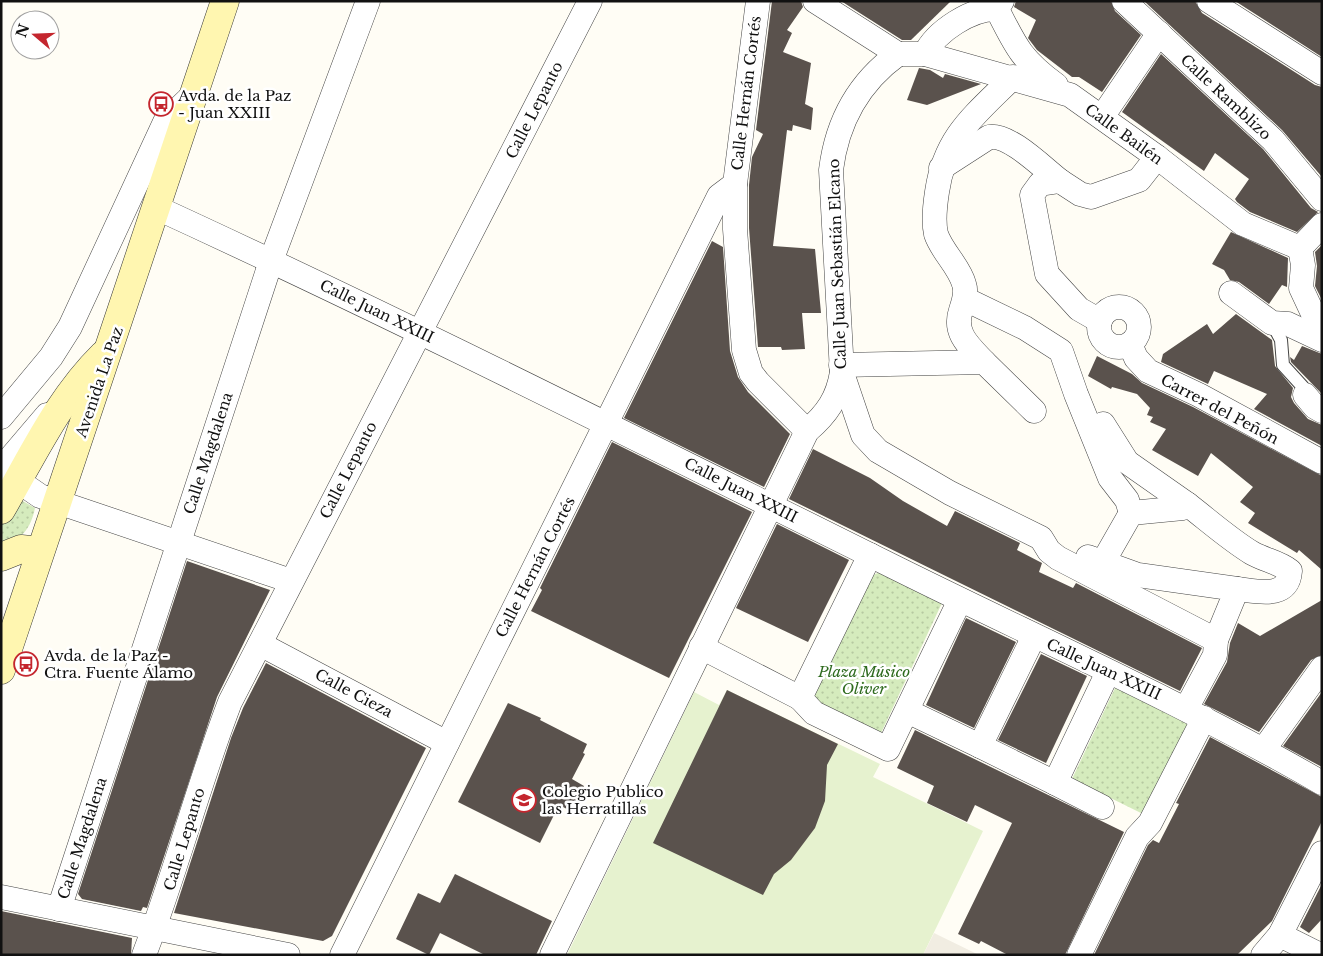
<svg xmlns="http://www.w3.org/2000/svg" width="1323" height="956" viewBox="0 0 1323 956" font-family="'Libre Baskerville',serif">
  <style>
    .green { fill: url(#green-dots) }
    .pitch { fill: #e6f2cf }
    .plaza { fill: #f1ede2 }
    .building { fill: #5a524d }
    .lines { fill: none; stroke-linecap: round; stroke-linejoin: round }
    .lane-casing { stroke: #444; stroke-width: 14 }
    .street-casing { stroke: #444; stroke-width: 25 }
    .secondary-casing { stroke: #333; stroke-width: 29 }
    .lane { stroke: #fff; stroke-width: 12 }
    .street { stroke: #fff; stroke-width: 24 }
    .secondary { stroke: #fff6b0; stroke-width: 28 }
    .labels { text-anchor: middle; dominant-baseline: central; stroke-width: 5; stroke-linejoin: round; paint-order: stroke }
    .street-label { font-size: 15px; fill: #111; stroke: #fff }
    .poi-label { font-size: 15px; fill: #111; stroke: #fff; text-anchor: start }
    .park-label { font-size: 15px; font-style: italic; fill: #2f6b1f; stroke: #fff }
  </style>
  <defs>
    <pattern id="green-dots" width="8" height="8" patternUnits="userSpaceOnUse" patternTransform="scale(1.25)"><rect width="8" height="8" fill="#d5ebbd"/><path d="M2 2h.1M6 6h.1" fill="none" stroke="#b6c8a1" stroke-width="1.8" stroke-linecap="round"/></pattern>
  </defs>
  <rect width="100%" height="100%" fill="#fffdf5"/>
  <g class="green">
    <path d="M21,500L35,508C31,528 21,541 1,546V527L16,501Z"/>
    <polygon points="880,572 942,603 881,733 811,699 871,576"/>
    <polygon points="1116,686 1191,723 1145,815 1072,779"/>
  </g>
  <polygon class="pitch" points="727,690 880,764 873,777 983,831 923,955 567,955 694,692 719,705"/>
  <polygon class="plaza" points="934,933 979,955 923,955"/>
  <g class="building">
    <polygon points="772,1 801,1 803,7 787,30 792,33 783,52 811,63 805,104 813,108 811,130 793,125 792,131 787,130 773,246 815,249 821,313 802,313 805,349 782,350 781,347 758,347 749,228 749,185 752,157 763,134 756,130"/>
    <polygon points="841,1 951,1 911,40 902,40"/>
    <polygon points="1016,1 1111,1 1115,11 1141,35 1102,92 1079,77 1072,77 1037,50 1028,38 1036,20 1014,7"/>
    <polygon points="1144,1 1195,1 1202,13 1315,85 1322,87 1322,177 1282,130"/>
    <polygon points="1235,1 1322,1 1322,57"/>
    <polygon points="1161,54 1263,149 1311,208 1318,212 1297,232 1250,212 1237,202 1235,199 1249,179 1215,153 1204,171 1122,112"/>
    <polygon points="919,68 930,70 943,78 945,74 981,84 927,105 907,100"/>
    <polygon points="1231,232 1288,258 1287,287 1282,285 1269,304 1239,282 1230,280 1224,270 1212,264"/>
    <polygon points="712,241 723,247 730,351 738,377 748,392 790,434 764,487 624,418"/>
    <polygon points="1322,245 1322,300 1315,286 1317,266 1315,252"/>
    <polygon points="1236,314 1272,340 1275,366 1293,388 1291,397 1294,403 1308,419 1322,425 1322,446 1254,409 1267,394 1214,371 1208,384 1161,362 1163,354 1207,324 1213,334"/>
    <polygon points="1302,346 1322,354 1322,394 1291,362 1290,357 1294,360"/>
    <polygon points="1097,356 1132,374 1142,383 1193,407 1322,476 1322,570 1299,550 1297,553 1248,523 1255,513 1240,502 1253,487 1211,453 1198,476 1152,450 1166,429 1150,422 1153,417 1147,415 1150,408 1137,394 1112,387 1111,389 1088,376"/>
    <polygon points="612,442 752,512 669,678 531,611 542,590 540,588"/>
    <polygon points="813,449 870,478 903,501 947,526 955,511 1020,543 1017,550 1042,563 1039,572 1073,588 1076,583 1202,648 1180,691 789,499"/>
    <polygon points="777,524 849,560 808,642 736,608"/>
    <polygon points="187,561 270,590 217,697 147,908 143,907 141,911 82,899 78,894"/>
    <polygon points="1322,600 1322,655 1311,660 1259,732 1204,704 1227,662 1230,643 1238,623 1260,636"/>
    <polygon points="966,618 1016,642 974,728 926,705"/>
    <polygon points="1041,654 1087,676 1046,763 998,740"/>
    <polygon points="266,663 426,748 332,936 323,941 174,913 231,738 243,708"/>
    <polygon points="727,690 838,744 827,765 825,801 815,828 791,860 774,874 763,895 653,843"/>
    <polygon points="1322,692 1322,767 1283,746"/>
    <polygon points="508,703 541,718 540,720 587,744 583,753 585,754 572,779 584,786 571,811 559,805 540,843 458,802"/>
    <polygon points="915,730 1124,832 1065,955 1008,955 981,941 979,944 958,934 1012,823 975,805 967,822 927,803 934,786 897,768"/>
    <polygon points="1210,737 1322,797 1322,821 1272,921 1237,955 1094,955 1148,845 1153,840 1159,843 1179,804 1176,803"/>
    <polygon points="455,874 552,921 536,955 485,955 440,933 429,955 396,939 418,893 440,903"/>
    <polygon points="1322,884 1322,919 1309,933 1300,927"/>
    <polygon points="1,911 132,938 131,955 1,955"/>
  </g>
  <g class="lines">
    <g class="lane-casing">
      <polyline id="lane" points="1272,323 1281,340 1283,365 1303,387 1305,395"/>
    </g>
    <g class="street-casing">
      <g id="street">
        <polyline points="758,1 735,184 735,229 744,350 751,373 758,382 807,431"/>
        <path d="M1002,1L997,9C1016,47 1021,59 1056,85"/>
        <polyline points="1124,1 1273,140 1322,199"/>
        <polyline points="1209,1 1322,73"/>
        <polyline points="898,54 925,54 1070,95 1157,157 1243,224 1300,248 1322,225"/>
        <path d="M925,54C936,31 972,8 997,9"/>
        <polyline points="1102,117 1159,33"/>
        <path d="M941,168L989,137C1010,134 1043,168 1060,181L1040,184L1032,195L1047,274L1079,309L1100,321"/>
        <polyline points="1060,181 1080,194 1091,197 1139,180 1157,157"/>
        <path d="M155,207C401,320 642,442 884,562C1030,635 1180,701 1322,783"/>
        <polyline points="1300,248 1303,265 1301,288 1322,333"/>
        <polyline points="1231,293 1272,323 1288,324 1322,340"/>
        <polyline points="965,299 1025,328 1061,351 1076,394 1110,478 1127,500 1131,513"/>
        <circle cx="1119" cy="327" r="20"/>
        <polyline points="1130,344 1136,358 1148,371 1199,395 1322,462"/>
        <path d="M984,362C969,346 953,333 961,310C964,301 967,293 964,284C959,266 942,252 936,234C933,221 935,205 937,192C945,136 975,115 1013,77"/>
        <polyline points="841,365 984,362 1034,411"/>
        <polyline points="842,373 863,435 878,451 950,493 1041,538 1049,551 1058,558 1216,640 1215,655 1186,709"/>
        <polyline points="1305,395 1315,407 1322,411"/>
        <polyline points="1,417 51,357 70,327 165,122 195,93"/>
        <polyline points="1103,424 1127,462 1187,504"/>
        <polyline points="1,469 47,415"/>
        <polyline points="20,478 24,485 40,496 291,581"/>
        <polyline points="1088,557 1138,575 1237,589 1216,640"/>
        <path d="M1103,562L1131,513L1183,508L1187,504C1208,520 1229,539 1252,553C1264,560 1279,562 1290,571C1288,600 1257,591 1237,589"/>
        <polyline points="1034,636 980,746 1055,783 1108,672"/>
        <polyline points="260,644 447,743"/>
        <polyline points="701,647 800,698 870,555"/>
        <polyline points="800,698 814,713 888,749 960,600"/>
        <polyline points="907,711 980,746"/>
        <polyline points="1264,749 1322,668"/>
        <polyline points="1055,783 1102,807"/>
        <polyline points="1,897 288,955"/>
        <polyline points="59,909 271,261 368,1"/>
        <polyline points="1280,935 1320,955"/>
        <path d="M144,955C176,872 198,785 230,702L590,1"/>
        <polyline points="342,955 719,196 735,184"/>
        <path d="M552,955L807,431C827,414 838,398 842,372L831,170C837,122 859,82 898,54L815,1"/>
        <polyline points="1079,955 1137,837 1150,823 1204,718"/>
        <polyline points="1263,955 1280,935 1322,853"/>
      </g>
    </g>
    <g class="secondary-casing">
      <g id="secondary">
        <path d="M1,510C32,457 59,398 103,355"/>
        <polyline points="1,557 21,549 40,551"/>
        <polyline points="1,670 225,1"/>
      </g>
    </g>
    <use href="#lane" class="lane"/>
    <use href="#street" class="street"/>
    <use href="#secondary" class="secondary"/>
  </g>
  <defs>
    <g id="bus-ring" transform="scale(1.25)"><circle r="9.5" fill="#fff" stroke="#c4262e" stroke-width="1.5"/><path d="M-5-6H5V4H4V6H2V4H-2V6H-4V4H-5ZM-3.5-4V0h7V-4ZM-3.5 1.2v1.5H-2V1.2ZM2 1.2v1.5H3.5V1.2Z" fill="#c4262e"/></g>
    <g id="school-ring" transform="scale(1.25)"><circle r="9.5" fill="#fff" stroke="#c4262e" stroke-width="1.5"/><path d="M0-5L7-2L0 1L-7-2ZM-4 1L0 2.5L4 1V4Q0 6-4 4Z" fill="#c4262e"/></g>
  </defs>
  <g fill-rule="evenodd">
    <use href="#bus-ring" x="161" y="104"/>
    <use href="#bus-ring" x="26" y="664"/>
    <use href="#school-ring" x="524" y="800"/>
  </g>
  <g class="labels">
    <g class="street-label">
      <text transform="translate(746 93) rotate(-83)">Calle Hernán Cortés</text>
      <text transform="translate(1226 97) rotate(43)">Calle Ramblizo</text>
      <text transform="translate(534 110) rotate(-63)">Calle Lepanto</text>
      <text transform="translate(1124 134) rotate(36)">Calle Bailén</text>
      <text transform="translate(837 264) rotate(-92)">Calle Juan Sebastián Elcano</text>
      <text transform="translate(377 311) rotate(26)">Calle Juan XXIII</text>
      <text transform="translate(99 382) rotate(-71)">Avenida La Paz</text>
      <text transform="translate(1220 409) rotate(28)">Carrer del Peñón</text>
      <text transform="translate(208 453) rotate(-72)">Calle Magdalena</text>
      <text transform="translate(348 470) rotate(-63)">Calle Lepanto</text>
      <text transform="translate(741 490) rotate(27)">Calle Juan XXIII</text>
      <text transform="translate(535 567) rotate(-63)">Calle Hernán Cortés</text>
      <text transform="translate(1104 669) rotate(25)">Calle Juan XXIII</text>
      <text transform="translate(354 693) rotate(28)">Calle Cieza</text>
      <text transform="translate(82 838) rotate(-72)">Calle Magdalena</text>
      <text transform="translate(184 839) rotate(-73)">Calle Lepanto</text>
    </g>
    <g class="poi-label">
      <text x="178" y="95">Avda. de la Paz<tspan x="178" dy="17">- Juan XXIII</tspan></text>
      <text x="44" y="655">Avda. de la Paz -<tspan x="44" dy="17">Ctra. Fuente Álamo</tspan></text>
      <text x="542" y="791">Colegio Publico<tspan x="542" dy="17">las Herratillas</tspan></text>
    </g>
    <g class="park-label">
      <text x="864" y="671">Plaza Músico<tspan x="864" dy="17">Oliver</tspan></text>
    </g>
  </g>
  <rect width="1323" height="956" fill="none" stroke="#111111" stroke-width="5"/>
  <g transform="translate(35 35) rotate(289)"><circle r="24" fill="#ffffff" stroke="#a0a0a0"/>
  <path d="M0-4L9 19L0 12L-9 19Z" fill="#c4262e"/>
  <text y="-8" font-size="14" font-weight="bold" text-anchor="middle" fill="#111111">N</text>
  </g>
</svg>
